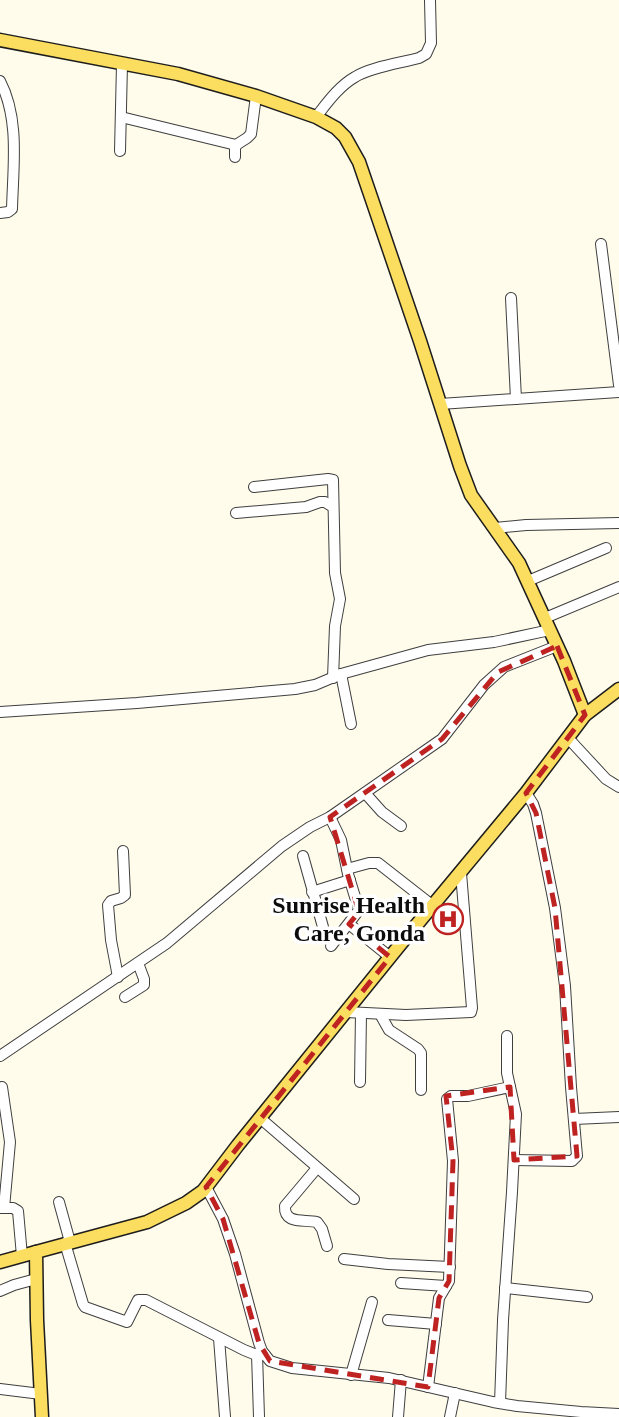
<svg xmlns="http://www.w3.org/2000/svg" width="619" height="1417" viewBox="0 0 619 1417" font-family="'Times New Roman',serif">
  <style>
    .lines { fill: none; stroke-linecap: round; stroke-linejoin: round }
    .minor-casing { stroke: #3f3f3f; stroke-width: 12 }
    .major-casing { stroke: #1d1d1d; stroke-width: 15 }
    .minor { stroke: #fff; stroke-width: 10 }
    .major { stroke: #fbdd5f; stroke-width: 12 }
    .marked { fill: none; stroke: #be2322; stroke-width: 5; stroke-dasharray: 14 9; stroke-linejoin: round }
    .labels { text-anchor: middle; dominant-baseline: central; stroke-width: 7; stroke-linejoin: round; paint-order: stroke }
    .poi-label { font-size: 24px; font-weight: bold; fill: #0c0c0c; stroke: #fff; text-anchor: end }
  </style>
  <rect width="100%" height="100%" fill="#fffceb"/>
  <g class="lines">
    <g class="minor-casing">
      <g id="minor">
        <path d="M0,81C20,119 13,167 12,209L8,212L0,213"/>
        <polyline points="121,117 236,145"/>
        <path d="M316,117C327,103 339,86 355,77C371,67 401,63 419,58L426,54L431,43L430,0"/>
        <polyline points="120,151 122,64"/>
        <polyline points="235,157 235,149 236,145 247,138 251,134 256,96"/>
        <polyline points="601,244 619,385"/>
        <polyline points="511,298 516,399"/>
        <polyline points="440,404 619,392"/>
        <polyline points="254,487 328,479 333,480 335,573 340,599 335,626 333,678"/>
        <polyline points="236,513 306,507 320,502 325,502 333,507"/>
        <polyline points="495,528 526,525 619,523"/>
        <polyline points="528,581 606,548"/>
        <polyline points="545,618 619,587"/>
        <polyline points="341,674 351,724"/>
        <polyline points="0,712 137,703 295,689 315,685 341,674 428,650 494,642 550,630"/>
        <polyline points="568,738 606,779 619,787"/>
        <polyline points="365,793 382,812 401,826"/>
        <polyline points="330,817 341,840 348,874 359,910 331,946"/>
        <polyline points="303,856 323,927"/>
        <polyline points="347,869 369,863 378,863 433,906"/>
        <polyline points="312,892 350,880"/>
        <polyline points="349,924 390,957"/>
        <polyline points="118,977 111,940 108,905 111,901 121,898 125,895 123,851"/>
        <polyline points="125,997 144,985 144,979 138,963"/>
        <polyline points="346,1012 406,1015 471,1012 472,1008 461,873"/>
        <polyline points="380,1014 389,1030 418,1049 421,1053 421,1090"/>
        <polyline points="0,1056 167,943 282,846 310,827 330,817 442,739 484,685 504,667 557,646"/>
        <polyline points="360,1082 361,1013"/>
        <polyline points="2,1087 10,1142 4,1208"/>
        <polyline points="260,1118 354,1199"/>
        <polyline points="574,1119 619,1117"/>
        <polyline points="514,1160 572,1161 577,1156 571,1087 565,986 555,908 536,813 533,804 526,793"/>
        <path d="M317,1168L285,1206C284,1225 304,1219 317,1222L322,1229L327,1246"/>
        <polyline points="206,1187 223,1219 235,1254 259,1343 262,1351 270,1361 292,1368 389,1378 493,1402 517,1406 581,1412 619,1414"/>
        <polyline points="59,1202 70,1242"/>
        <polyline points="1,1208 13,1208 18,1211 22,1256"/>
        <polyline points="65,1243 83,1304 85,1307 127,1322 138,1300 146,1300 244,1350 254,1354 265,1355"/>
        <polyline points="344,1259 388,1264 450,1267"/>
        <polyline points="401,1283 446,1286"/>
        <polyline points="505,1288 587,1297"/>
        <polyline points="0,1291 14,1285 36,1279"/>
        <polyline points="388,1320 436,1324"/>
        <polyline points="219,1338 225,1417"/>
        <polyline points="257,1354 259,1417"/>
        <polyline points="351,1375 372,1302"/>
        <polyline points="428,1387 439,1298 449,1281 453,1161 447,1099 451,1096 468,1096 510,1087"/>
        <polyline points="0,1389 41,1394"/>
        <polyline points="500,1403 503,1320 512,1192 516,1114 507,1073 507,1036"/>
        <polyline points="398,1417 401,1380"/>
        <polyline points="450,1417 455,1393"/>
      </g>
    </g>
    <g class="major-casing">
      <g id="major">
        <polyline points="0,40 178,74 256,96 316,117 336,128 345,137 359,162 371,197 420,341 460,466 471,495 519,563 564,661 585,715"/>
        <polyline points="0,1262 36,1252"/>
        <polyline points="42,1417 37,1320 36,1252 147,1222 186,1203 203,1191 238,1145 399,946 526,793 585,715 619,689"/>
      </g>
    </g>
    <use href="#minor" class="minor"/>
    <use href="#major" class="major"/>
  </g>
  <path class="marked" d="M557,646L585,715L526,793L536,813L555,908L577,1156L514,1160L510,1087L446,1096L453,1161L449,1281L439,1298L428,1387L270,1361L259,1343L223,1219L206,1187L390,957L349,924L359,912L330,817L442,739L498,672Z"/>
  <defs>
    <g id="hospital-ring" transform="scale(1.575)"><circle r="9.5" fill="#fff" stroke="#be2322" stroke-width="1.5"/><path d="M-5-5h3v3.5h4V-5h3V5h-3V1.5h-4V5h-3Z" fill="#be2322"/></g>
  </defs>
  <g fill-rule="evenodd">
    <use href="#hospital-ring" x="448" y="919"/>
  </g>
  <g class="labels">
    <g class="poi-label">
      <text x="425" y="905">Sunrise Health<tspan x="425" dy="28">Care, Gonda</tspan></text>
    </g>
  </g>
</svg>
